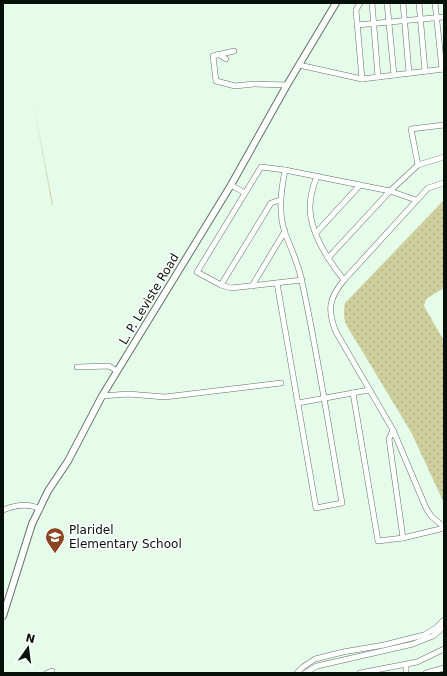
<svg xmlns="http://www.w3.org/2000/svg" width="447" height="676" viewBox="0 0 447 676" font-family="'DejaVu Sans',sans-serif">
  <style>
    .grass { fill: url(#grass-dots) }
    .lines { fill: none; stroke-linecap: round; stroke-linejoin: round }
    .minor-casing { stroke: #5e7262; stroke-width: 6 }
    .major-casing { stroke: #5e7262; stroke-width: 8 }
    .minor { stroke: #fff; stroke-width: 5 }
    .major { stroke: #fff; stroke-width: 6 }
    .labels { text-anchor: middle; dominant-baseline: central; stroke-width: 3; stroke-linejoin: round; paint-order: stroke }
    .street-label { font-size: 12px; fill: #08100a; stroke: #fff }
    .poi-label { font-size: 12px; fill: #08100a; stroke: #fff; text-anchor: start }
  </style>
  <defs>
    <pattern id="grass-dots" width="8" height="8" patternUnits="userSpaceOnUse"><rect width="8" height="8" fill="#cecf9c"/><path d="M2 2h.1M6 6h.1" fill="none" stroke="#afb185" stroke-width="1.8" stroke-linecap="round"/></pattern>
  </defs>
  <rect width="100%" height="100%" fill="#e6fcea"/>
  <g class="grass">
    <polygon points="33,101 53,205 52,205"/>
    <path d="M444,200V288L426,299L424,306L444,341V503L411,432L353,336C345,323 342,319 345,303Z"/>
  </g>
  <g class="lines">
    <g class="minor-casing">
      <g id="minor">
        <polyline points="360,3 356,10 362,79"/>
        <polyline points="372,3 378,77"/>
        <polyline points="387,3 394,75"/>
        <polyline points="403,3 409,73"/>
        <polyline points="419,3 425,71"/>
        <polyline points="435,3 442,69"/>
        <polyline points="357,25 444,17"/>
        <polyline points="234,51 213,56 216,81 235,86 254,84 287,85"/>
        <polyline points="218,54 226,59"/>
        <polyline points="299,65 362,79 444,69"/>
        <polyline points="418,165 411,129 444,125"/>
        <path d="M317,176C313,186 310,196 310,207C310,232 328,260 344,280"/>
        <path d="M444,183L428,188L344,280C329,298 327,310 336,332L393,430L426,508L431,516L444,527"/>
        <polyline points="231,185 245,193"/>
        <polyline points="316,233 360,185"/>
        <polyline points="328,258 390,191 418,165 444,157"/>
        <polyline points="302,280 231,288 221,285 197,272 261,167 285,170 390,191 416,200"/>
        <path d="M277,283L316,508L342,503C329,430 318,355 302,282C299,265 291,249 285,233C278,212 281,191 285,170"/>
        <polyline points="221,285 271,203 280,200"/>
        <polyline points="252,286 285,231"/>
        <polyline points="77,367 109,366 117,371"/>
        <polyline points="353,393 378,541 403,538 444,528"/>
        <polyline points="102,396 128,394 165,397 281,383"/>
        <polyline points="298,403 369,390"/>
        <polyline points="393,430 389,439 403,538"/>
        <path d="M3,510C15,505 29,503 40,509"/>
        <polyline points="47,673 52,671"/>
        <polyline points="297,673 303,667 315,659 343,652 384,645 424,635 436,628 444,620"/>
        <polyline points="305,673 317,666 413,644 433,636 444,627"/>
        <polyline points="360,673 417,662 444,649"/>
        <polyline points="406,673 406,665"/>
        <polyline points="426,673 444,668"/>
      </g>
    </g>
    <g class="major-casing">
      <polyline id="major" points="3,616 32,524 48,491 68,461 102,396 231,185 287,85 336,3"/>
    </g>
    <use href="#minor" class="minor"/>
    <use href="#major" class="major"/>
  </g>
  <defs>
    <g id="school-pin" transform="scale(1)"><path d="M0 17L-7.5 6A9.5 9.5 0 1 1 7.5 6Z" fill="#8b451f" stroke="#fff"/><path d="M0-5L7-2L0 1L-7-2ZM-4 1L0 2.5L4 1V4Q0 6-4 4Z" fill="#fff"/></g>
  </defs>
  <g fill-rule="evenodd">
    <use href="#school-pin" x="55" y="537"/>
  </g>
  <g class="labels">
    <g class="street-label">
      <text transform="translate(149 299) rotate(-59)">L. P. Leviste Road</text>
    </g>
    <g class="poi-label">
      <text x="69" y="530">Plaridel<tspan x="69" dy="14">Elementary School</tspan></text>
    </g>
  </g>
  <rect width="447" height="676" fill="none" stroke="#08100a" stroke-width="8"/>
  <g transform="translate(28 648) rotate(14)" stroke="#ffffff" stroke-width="3" paint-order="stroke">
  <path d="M0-3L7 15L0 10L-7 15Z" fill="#08100a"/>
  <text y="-6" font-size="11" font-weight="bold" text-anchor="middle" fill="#08100a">N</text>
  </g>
</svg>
